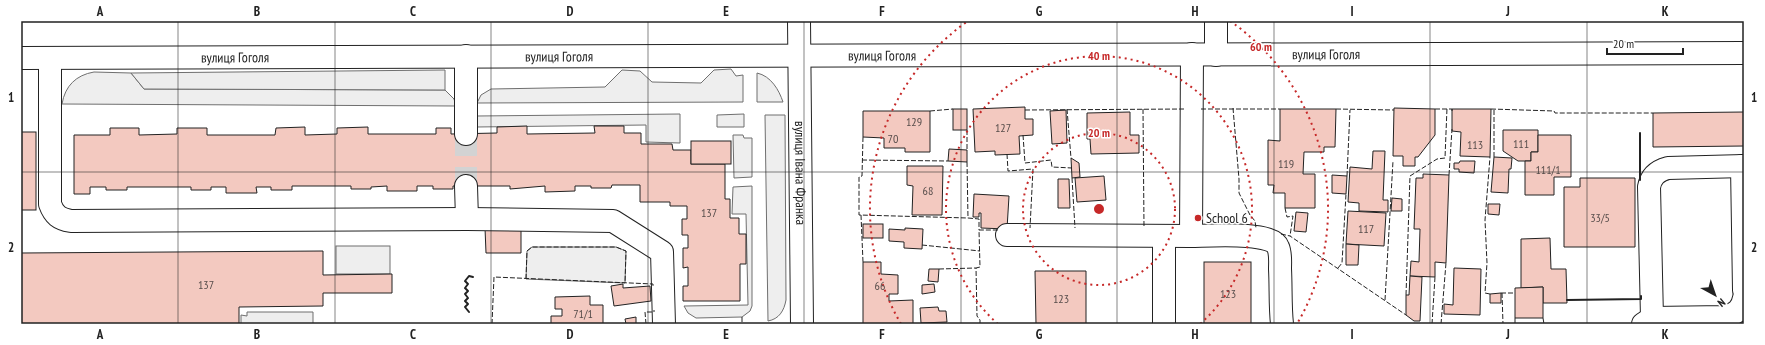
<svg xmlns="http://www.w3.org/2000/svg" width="1765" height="345" viewBox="0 0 1765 345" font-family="'PT Sans Narrow',sans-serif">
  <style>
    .green { fill: #eee; stroke: #6f6f6f }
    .parking { fill: #ededed; stroke: #6f6f6f }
    .building { fill: #f3c9c0; stroke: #222 }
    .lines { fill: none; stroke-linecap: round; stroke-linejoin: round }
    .minor-tunnel { stroke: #d3d3d3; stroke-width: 22; stroke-dasharray: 22 11; stroke-linecap: butt }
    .minor-casing { stroke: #222; stroke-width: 24 }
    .minor { stroke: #fff; stroke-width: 22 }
    .fence { stroke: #222; stroke-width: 1; stroke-dasharray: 5 2; stroke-linecap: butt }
    .wall { stroke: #222; stroke-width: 2 }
    .grid { fill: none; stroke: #222; stroke-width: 1; stroke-opacity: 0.55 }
    .ring { fill: none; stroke: #c62828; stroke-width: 2; stroke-dasharray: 2 4 }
    .poi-dot { fill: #c62828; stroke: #fff; stroke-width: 1.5 }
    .labels { text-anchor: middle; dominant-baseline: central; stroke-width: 3; stroke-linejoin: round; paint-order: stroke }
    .number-label { font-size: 12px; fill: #564c4a }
    .street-label { font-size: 14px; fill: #222; stroke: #fff }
    .poi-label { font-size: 14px; fill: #222; stroke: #fff; text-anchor: start }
    .centre { fill: #c62828; stroke: #fff; stroke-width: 2 }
    .ring-label { font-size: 12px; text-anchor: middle; font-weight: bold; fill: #c62828; stroke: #fff; stroke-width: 3; stroke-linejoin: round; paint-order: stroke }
    .neatline { fill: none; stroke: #222; stroke-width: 1.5 }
    .grid-label { font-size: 13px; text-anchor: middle; font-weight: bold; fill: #222 }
  </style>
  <rect width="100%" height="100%" fill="#fff"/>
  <g class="green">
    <polygon points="731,69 736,76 743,75 743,102 477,103 481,95 491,89 605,87 622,70 640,71 652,82 701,83 714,70"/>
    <path d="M94,72L131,73L144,89L445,90L454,99L456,106L62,104C65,86 76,75 94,72Z"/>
    <path d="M757,73C771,76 779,90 783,102H757Z"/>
    <polygon points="680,114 680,143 646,142 646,125 476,127 476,116"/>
    <polygon points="744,114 744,127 717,127 717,115"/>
    <path d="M765,115H785L786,300C784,311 779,319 768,321Z"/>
    <polygon points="733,135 743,135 744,138 752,138 752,177 734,178"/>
    <polygon points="752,186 752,306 750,311 742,317 696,318 688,313 684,306 748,305 746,214 732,214 733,187"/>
    <rect x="336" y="246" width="54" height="28"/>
    <polygon points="532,247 616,247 626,251 625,283 526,279 527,251"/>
    <polygon points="247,312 313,312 313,324 241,324 241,315 247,316"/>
  </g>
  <polygon class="parking" points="445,70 445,90 144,89 131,73"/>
  <g class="building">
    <polygon points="1025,107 1025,119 1033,119 1033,135 1019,136 1020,154 995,155 995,151 975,152 973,109"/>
    <polygon points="1394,108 1435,109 1435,135 1418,157 1415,157 1415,166 1403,166 1403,156 1393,156"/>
    <rect x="953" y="109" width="14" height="21"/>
    <polygon points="1280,109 1336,109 1335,147 1324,147 1324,152 1304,152 1303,174 1315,174 1315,208 1285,208 1285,193 1273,193 1274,185 1268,185 1268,140 1280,141"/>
    <polygon points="1452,109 1491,109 1490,157 1460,156 1461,132 1452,131"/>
    <polygon points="1066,110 1067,143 1052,144 1050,111"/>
    <polygon points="863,111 930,111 930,152 905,152 905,148 884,148 884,138 863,137"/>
    <polygon points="1130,112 1130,135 1139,135 1139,153 1091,154 1090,139 1087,139 1087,113"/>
    <polygon points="1744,112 1744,146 1653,147 1653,113"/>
    <polygon points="527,126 527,134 595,133 594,126 624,126 624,133 641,133 641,144 672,144 673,150 691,150 691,164 725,164 725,199 730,199 730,218 739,218 739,234 746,234 746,264 740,264 740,301 683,301 683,286 688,286 688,267 683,268 683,248 688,248 688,235 682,235 682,219 687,219 687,206 670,206 670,202 640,202 640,185 612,185 611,188 591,188 591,186 575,186 575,191 545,192 545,186 510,189 510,186 453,186 453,189 433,189 433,186 417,186 417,191 387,191 387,186 371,187 371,189 351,189 351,186 292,186 292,190 271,190 271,187 256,187 257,193 226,193 226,187 211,187 211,190 191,190 191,187 127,187 127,190 106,190 106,187 90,187 90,194 74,194 74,135 110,135 110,128 139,128 139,135 177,134 177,128 207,128 207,135 275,135 276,128 305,127 305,135 337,134 337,128 368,127 368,134 436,134 436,128 451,128 451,134 497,133 497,127"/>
    <polygon points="1503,130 1538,130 1538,152 1531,152 1531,161 1518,161 1503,151"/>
    <rect x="21" y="132" width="15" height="78"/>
    <polygon points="1538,135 1571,135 1571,177 1554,177 1554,195 1525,195 1525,161 1531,161 1531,152 1538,152"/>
    <rect x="691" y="141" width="40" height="23"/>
    <polygon points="949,149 967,150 967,162 948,161"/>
    <polygon points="1373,151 1385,151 1383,200 1388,200 1388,212 1359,211 1359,203 1348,202 1350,167 1372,169"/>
    <polygon points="1494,157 1512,158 1511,169 1509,169 1508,193 1491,192"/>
    <polygon points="1071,158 1079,163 1080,177 1072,178"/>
    <polygon points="1460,161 1475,161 1474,173 1459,172 1459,169 1454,169 1454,163 1459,163"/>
    <polygon points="907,166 943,166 942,215 912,215 913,186 907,185"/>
    <polygon points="1423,174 1449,175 1446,263 1435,262 1435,277 1410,276 1411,261 1419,262 1420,229 1414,229 1416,178 1423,178"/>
    <polygon points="1332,175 1347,176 1346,194 1332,193"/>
    <polygon points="1104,176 1106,200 1077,202 1075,178"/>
    <polygon points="1580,178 1635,178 1635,247 1564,247 1564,187 1580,187"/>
    <polygon points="1058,179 1069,179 1070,208 1058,208"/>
    <polygon points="974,194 1009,196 1007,229 981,228 981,213 979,213 979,217 973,217"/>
    <polygon points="1392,198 1402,199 1402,211 1391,211"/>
    <polygon points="1488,204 1500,204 1499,215 1488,214"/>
    <polygon points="1348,211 1386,213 1384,246 1346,244"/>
    <polygon points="1296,212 1308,213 1306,232 1294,231"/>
    <rect x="863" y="224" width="20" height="14"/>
    <polygon points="485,228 521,229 521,253 486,253"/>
    <polygon points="905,228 923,229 922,249 904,248 904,242 889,241 889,229 905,230"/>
    <polygon points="1550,238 1551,269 1566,269 1567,303 1543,303 1543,287 1521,288 1521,239"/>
    <polygon points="1346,244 1359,245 1358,265 1346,265"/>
    <polygon points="323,251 323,275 392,274 392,293 323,293 323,306 239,307 239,324 21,324 21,253"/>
    <polygon points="863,262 881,262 881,274 898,275 898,294 889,294 889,301 913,300 913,324 863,324"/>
    <rect x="1204" y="262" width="47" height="62"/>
    <polygon points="1454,268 1481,269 1480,315 1444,314 1444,304 1453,305"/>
    <polygon points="929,269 939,269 938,282 928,281"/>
    <polygon points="1035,271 1086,271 1086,324 1036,324"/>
    <polygon points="1410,276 1422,277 1420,321 1414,321 1406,315 1406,295 1409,295"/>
    <polygon points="623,284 623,288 650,286 651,301 614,306 611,286"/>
    <polygon points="934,284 935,292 922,294 922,285"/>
    <polygon points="1543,287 1543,318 1515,318 1515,288"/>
    <polygon points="1501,293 1501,303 1490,303 1490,294"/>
    <polygon points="590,296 590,305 603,305 603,324 551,324 551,316 562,316 562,309 555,309 555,297"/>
    <polygon points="938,307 939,311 946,311 947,322 921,323 920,308"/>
    <polygon points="636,317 636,324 626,324 625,319"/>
  </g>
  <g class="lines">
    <polyline class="minor-tunnel" points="466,134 466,186"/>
    <g class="minor-casing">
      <g id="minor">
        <path id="s1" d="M799,21L802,324"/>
        <polyline points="1216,21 1216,55"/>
        <path d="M1192,54L1191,236C1207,236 1273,231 1278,247C1281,254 1280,262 1280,269C1281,287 1280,306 1282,324"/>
        <path id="s2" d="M21,58L1744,53"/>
        <path d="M50,58V204C54,215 59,219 71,221L467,219L613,221L662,252L664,324"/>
        <polyline points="466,134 466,56"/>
        <polyline points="1742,166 1744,290"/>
        <polyline points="466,186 467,219"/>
        <polyline points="1007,235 1191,236"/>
        <polyline points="1164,236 1164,324"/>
        <path d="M1652,318L1649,187C1651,176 1657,171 1668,168L1744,166"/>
        <path d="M1643,324L1652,318L1725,317C1736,314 1742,309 1744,298"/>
      </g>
    </g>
    <use href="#minor" class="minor"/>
    <g class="fence">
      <polyline points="1233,108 1239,179 1239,193 1250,215 1255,221 1256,228 1257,228"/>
      <polyline points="1067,109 1071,158"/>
      <polyline points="1143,109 1144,227"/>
      <polyline points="1201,109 1280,109"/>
      <polyline points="1336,109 1394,110"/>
      <polyline points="1435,109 1452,109 1452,111"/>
      <polyline points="1491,109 1554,111 1555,113 1653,113"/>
      <polyline points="1025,110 1185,109"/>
      <polyline points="930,111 953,109"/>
      <polyline points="967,130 967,150"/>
      <polyline points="1023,135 1025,163 1051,160 1052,167 1072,168"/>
      <polyline points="863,137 862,176 859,177 859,215 968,218"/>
      <polyline points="1007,154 1008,171 1033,169 1030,228"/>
      <polyline points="1494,157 1494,109"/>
      <polyline points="862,160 948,161"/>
      <polyline points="967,162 968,218 979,219 979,230"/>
      <polyline points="1449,175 1452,129"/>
      <polyline points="1347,176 1350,110"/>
      <polyline points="1072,178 1075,228"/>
      <polyline points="1285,208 1287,217 1293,216 1290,236"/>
      <polyline points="861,215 863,262"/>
      <polyline points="1281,234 1290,236 1406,315"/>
      <polyline points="922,245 980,251"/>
      <polyline points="1338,268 1342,263 1346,194"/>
      <polyline points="939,269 976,268"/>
      <polyline points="526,279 527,251 532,247 616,247 626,251 625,283"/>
      <polyline points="1501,293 1515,293"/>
      <polyline points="1502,293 1503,324"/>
      <polyline points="1490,294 1485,293 1487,263 1485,220 1490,157"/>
      <polyline points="1406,295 1410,176 1437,159 1445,158 1447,108"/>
      <polyline points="1385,300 1393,161"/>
      <polyline points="742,317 742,324"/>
      <polyline points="1515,318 1515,324"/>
      <polyline points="1543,318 1544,324"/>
      <polyline points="492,324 494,277 653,284 653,287"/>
      <polyline points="646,324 645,312 654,312 654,310"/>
      <polyline points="980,324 980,320 977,316 976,268 980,267 979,230 999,230"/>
      <polyline points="1432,324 1435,277"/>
      <polyline points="1441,324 1446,263"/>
    </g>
    <g class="wall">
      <polyline points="1640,133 1640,180"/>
      <polyline points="1567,300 1641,299 1641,296"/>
      <polyline points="469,312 465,307 468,304 465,301 468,298 465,294 468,291 465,288 468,284 465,281 469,276 473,277"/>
    </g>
  </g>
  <path class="grid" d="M178,21V324M335,21V324M491,21V324M648,21V324M804,21V324M961,21V324M1117,21V324M1274,21V324M1430,21V324M1587,21V324M21,172H1744"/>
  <g class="ring">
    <circle cx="1099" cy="209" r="76"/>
    <path d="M998 324A153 153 0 1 1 1200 324"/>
    <path d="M901 324A229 229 0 0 1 968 21M1230 21A229 229 0 0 1 1297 324"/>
  </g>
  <circle class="poi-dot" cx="1198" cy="218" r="4"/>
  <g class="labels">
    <g class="number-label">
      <text x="914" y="121">129</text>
      <text x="1003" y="127">127</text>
      <text x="893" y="138">70</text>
      <text x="1521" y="143">111</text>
      <text x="1475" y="144">113</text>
      <text x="1286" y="163">119</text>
      <text x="1548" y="169">111/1</text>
      <text x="928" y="190">68</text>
      <text x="709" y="212">137</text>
      <text x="1600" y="217">33/5</text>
      <text x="1366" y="228">117</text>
      <text x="206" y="284">137</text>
      <text x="880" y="285">66</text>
      <text x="1228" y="293">123</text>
      <text x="1061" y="298">123</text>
      <text x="583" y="313">71/1</text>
    </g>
    <g class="street-label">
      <text stroke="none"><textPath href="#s2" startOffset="1305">вулиця Гоголя</textPath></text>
      <text stroke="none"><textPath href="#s2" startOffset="861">вулиця Гоголя</textPath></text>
      <text stroke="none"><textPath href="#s2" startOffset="538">вулиця Гоголя</textPath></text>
      <text stroke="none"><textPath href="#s2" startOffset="214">вулиця Гоголя</textPath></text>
      <text stroke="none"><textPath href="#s1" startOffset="152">вулиця Івана Франка</textPath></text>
    </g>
    <g class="poi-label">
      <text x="1206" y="218">School 6</text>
    </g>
  </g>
  <circle cx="1099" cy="209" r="6" class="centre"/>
  <g class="ring-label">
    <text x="1261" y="51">60 m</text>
    <text x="1099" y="60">40 m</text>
    <text x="1099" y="137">20 m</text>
  </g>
  <rect width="1765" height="345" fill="none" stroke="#ffffff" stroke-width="44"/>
  <g transform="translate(1715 295) rotate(140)" stroke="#ffffff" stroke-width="3" paint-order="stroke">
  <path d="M0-3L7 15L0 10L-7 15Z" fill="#222222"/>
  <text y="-6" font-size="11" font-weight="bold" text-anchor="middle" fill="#222222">N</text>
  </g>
  <path d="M1607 48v6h76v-6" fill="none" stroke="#222222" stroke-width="2"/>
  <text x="1613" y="48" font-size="12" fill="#222222" stroke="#ffffff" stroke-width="3" paint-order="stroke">20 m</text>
  <rect x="22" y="22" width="1721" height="301" class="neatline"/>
  <g class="grid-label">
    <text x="100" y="16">A</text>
    <text x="257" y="16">B</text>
    <text x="413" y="16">C</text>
    <text x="570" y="16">D</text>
    <text x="726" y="16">E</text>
    <text x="882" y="16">F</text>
    <text x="1039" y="16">G</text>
    <text x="1195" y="16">H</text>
    <text x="1352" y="16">I</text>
    <text x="1508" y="16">J</text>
    <text x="1665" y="16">K</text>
    <text x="11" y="102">1</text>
    <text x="1754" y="102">1</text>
    <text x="11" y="252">2</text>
    <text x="1754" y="252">2</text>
    <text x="100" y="339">A</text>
    <text x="257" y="339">B</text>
    <text x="413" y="339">C</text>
    <text x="570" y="339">D</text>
    <text x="726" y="339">E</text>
    <text x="882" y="339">F</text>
    <text x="1039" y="339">G</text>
    <text x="1195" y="339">H</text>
    <text x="1352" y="339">I</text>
    <text x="1508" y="339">J</text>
    <text x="1665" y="339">K</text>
  </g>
</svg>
